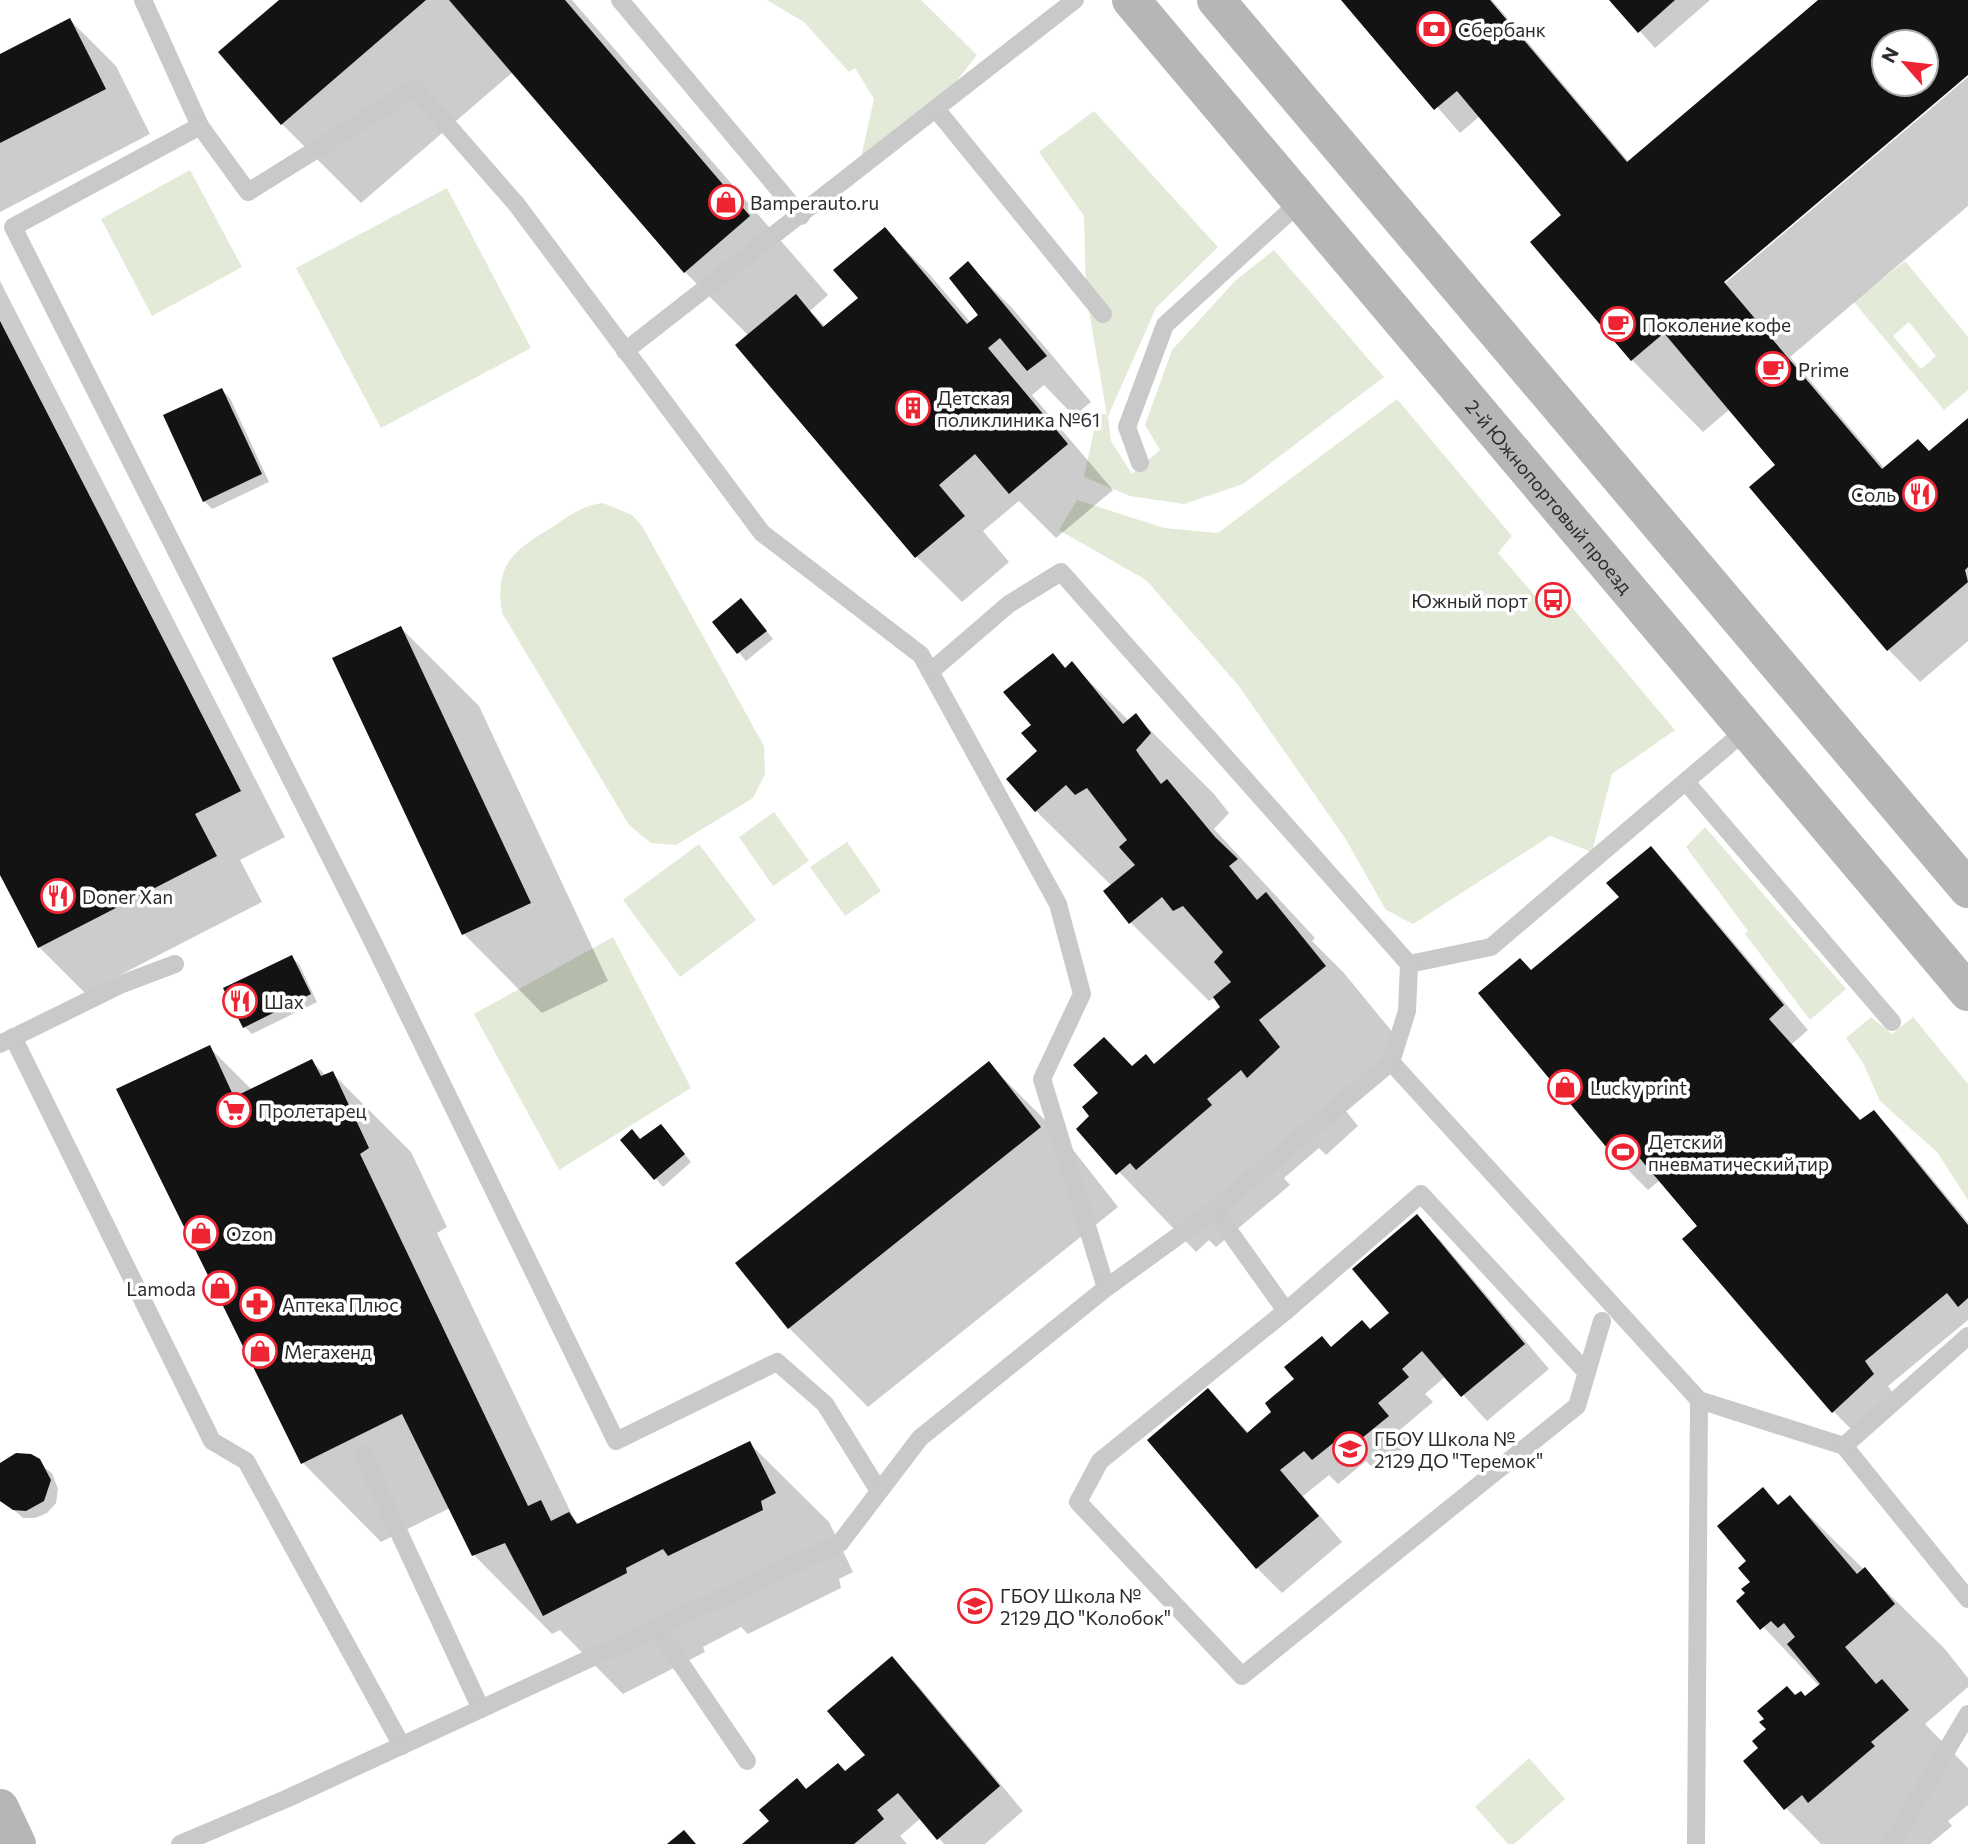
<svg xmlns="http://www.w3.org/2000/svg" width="1968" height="1844" viewBox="0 0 1968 1844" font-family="Commissioner,sans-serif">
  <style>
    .green { fill: #e3ebd8; fill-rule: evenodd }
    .shadow { fill: #0003; fill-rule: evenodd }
    .building { fill: #131313; fill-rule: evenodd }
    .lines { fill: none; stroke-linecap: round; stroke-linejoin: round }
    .lane { stroke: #c9c9c9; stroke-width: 18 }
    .secondary { stroke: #b6b6b6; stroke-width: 38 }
    .labels { text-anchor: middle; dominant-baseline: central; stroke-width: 7; stroke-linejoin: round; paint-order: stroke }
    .poi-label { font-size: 19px; fill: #2c2c2c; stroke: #fff; text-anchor: start }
    .street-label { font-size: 19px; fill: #2c2c2c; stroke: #fff }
  </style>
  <rect width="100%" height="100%" fill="#fff"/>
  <g class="green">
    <polygon points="767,0 921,0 977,55 955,83 860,162 874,99 855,68 849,72 804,22"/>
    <polygon points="1094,111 1218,247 1156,308 1108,416 1111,441 1132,474 1160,450 1145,425 1172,350 1235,281 1274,250 1384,377 1243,484 1184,504 1130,496 1084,477 1098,412 1107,415 1086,294 1084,216 1039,152"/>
    <polygon points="190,170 242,267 152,316 101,219"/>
    <polygon points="447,188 531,348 381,428 296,268"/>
    <path d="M1905,261L1968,337V390L1944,410L1854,302ZM1909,322L1936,356L1921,369L1893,336Z"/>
    <polygon points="1397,399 1512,536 1498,553 1552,615 1570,605 1675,730 1612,774 1592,852 1550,836 1413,924 1386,910 1345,838 1238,685 1146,580 1059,530 1077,500 1164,528 1218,533"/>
    <path d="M603,503L632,515L642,526L764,746L765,774L753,798L676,845L651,843L629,825L502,613C494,562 515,550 554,526C570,515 583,505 603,503Z"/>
    <polygon points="774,812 809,861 773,886 739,837"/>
    <polygon points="1705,827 1846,989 1810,1020 1745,934 1748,931 1686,847"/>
    <polygon points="847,842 881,891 845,916 810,867"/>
    <polygon points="699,844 756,920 680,977 623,900"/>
    <polygon points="613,937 691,1088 559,1170 474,1014"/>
    <polygon points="1871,1017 1892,1034 1913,1017 1968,1084 1968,1200 1937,1152 1880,1101 1863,1063 1846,1038"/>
    <polygon points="1529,1758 1565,1799 1514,1844 1508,1844 1475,1807"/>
  </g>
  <g class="shadow">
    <polygon points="282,0 572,0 828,295 810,311 826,327 860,299 885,229 930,275 971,323 980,315 968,264 1013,309 1091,402 1074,416 1044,385 1032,395 1113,490 1056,538 1019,501 983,531 1009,562 962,602 916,556 749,336 685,272 513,72 361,203 282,124 221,52"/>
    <path d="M1344,0H1492L1629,162L1820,0H1968V72L1721,282L1724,284L1968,77V206L1790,357L1885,469L1930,453L1968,421V641L1920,682L1888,649L1778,465L1730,409L1703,432L1632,360L1532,242L1564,216L1480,116L1460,133ZM1884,42H1926V84H1884Z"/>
    <polygon points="1612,0 1710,0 1655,48"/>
    <polygon points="70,20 116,66 150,134 0,212 0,56"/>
    <polygon points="0,281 285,837 240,860 262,902 85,993 39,947 0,871"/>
    <polygon points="222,390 230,398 269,482 212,509 204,501"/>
    <polygon points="748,608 773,639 746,661 714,622"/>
    <polygon points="401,628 479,706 608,981 542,1013 464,934 334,659"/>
    <polygon points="1053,655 1066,669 1072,664 1129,721 1136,716 1214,794 1229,813 1214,829 1315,938 1312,941 1344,973 1403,1045 1336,1099 1358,1126 1326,1155 1319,1148 1284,1178 1290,1185 1216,1247 1209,1240 1196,1252 1078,1129 1132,1068 1155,1066 1222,1007 1215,997 1209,1001 1131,923 1105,891 1112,886 1036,811 1039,751 1033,725"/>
    <polygon points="1651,849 1675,873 1808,1030 1792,1044 1861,1121 1874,1112 1898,1137 1968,1222 1968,1320 1888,1386 1897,1399 1858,1436 1833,1411 1700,1227 1660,1180 1648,1190 1623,1165 1480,994 1531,972 1622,897"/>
    <polygon points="291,957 299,964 317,1002 252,1034 244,1026"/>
    <polygon points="209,1047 252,1090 312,1061 326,1076 332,1073 411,1152 447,1227 437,1233 574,1519 579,1524 750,1444 829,1522 853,1572 839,1579 841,1588 748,1634 741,1627 703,1647 705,1652 623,1694 560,1630 552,1634 474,1555 450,1508 381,1542 303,1463 118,1089"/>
    <polygon points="989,1064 1067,1142 1118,1207 868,1407 789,1328 737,1263"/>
    <polygon points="668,1134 691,1162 663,1187 623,1140 641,1140"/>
    <polygon points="1416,1216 1441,1241 1549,1369 1487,1421 1446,1376 1425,1394 1433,1402 1401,1429 1412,1441 1376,1471 1366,1461 1338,1484 1329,1475 1303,1496 1342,1542 1282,1593 1257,1568 1150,1440 1208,1390 1249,1433 1274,1412 1332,1348 1371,1331 1392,1313"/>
    <polygon points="26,1455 52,1473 58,1489 56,1503 47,1513 35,1518 23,1518 0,1498 0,1468"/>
    <polygon points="1763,1490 1779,1506 1790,1497 1944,1648 1968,1678 1968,1687 1925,1724 1968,1768 1968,1805 1948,1821 1952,1826 1930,1844 1821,1844 1786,1808 1761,1748 1819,1686 1739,1601 1748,1593 1752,1582 1748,1561"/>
    <polygon points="892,1659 916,1683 1023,1811 985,1844 944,1844 921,1818 900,1836 907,1844 744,1844 807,1790 846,1773 867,1755"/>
  </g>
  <g class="building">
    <polygon points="279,0 426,0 281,125 218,52"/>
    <polygon points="449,0 565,0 750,216 684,273"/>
    <path d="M1341,0H1490L1627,162L1818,0H1968V75L1724,282L1882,469L1918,439L1929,451L1968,418V567L1965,570L1968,582L1887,651L1749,487L1775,465L1664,333L1631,361L1530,242L1561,215L1457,91L1434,110ZM1884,42H1926V84H1884Z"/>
    <polygon points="1609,0 1675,0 1638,33"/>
    <polygon points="70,18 106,89 0,143 0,54"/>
    <polygon points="885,227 967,324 978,315 949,278 968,261 1047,356 1027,371 1000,338 988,348 1068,444 1009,494 975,454 939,485 965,516 915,558 735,345 796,294 823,327 858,298 833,270"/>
    <polygon points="0,321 241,791 195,814 217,856 38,948 0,875"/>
    <polygon points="222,388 262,474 203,502 163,415"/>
    <polygon points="741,598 767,631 737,654 712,622"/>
    <polygon points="401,626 531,903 462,935 332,658"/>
    <polygon points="1053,653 1065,668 1072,661 1123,724 1136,713 1151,733 1136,750 1140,756 1161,784 1167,779 1215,837 1238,859 1229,866 1257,900 1266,892 1326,966 1259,1020 1280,1047 1247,1078 1241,1070 1207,1099 1212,1105 1136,1170 1130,1163 1116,1175 1076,1129 1089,1116 1082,1107 1098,1093 1073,1065 1104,1037 1132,1066 1146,1054 1154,1064 1220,1007 1213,997 1231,982 1214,962 1223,952 1183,906 1173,911 1162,897 1129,924 1103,891 1135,865 1119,847 1127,840 1087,788 1075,795 1066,785 1035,812 1006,779 1037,751 1021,733 1031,725 1003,692"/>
    <polygon points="1651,846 1784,1005 1769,1019 1860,1120 1874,1110 1968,1225 1968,1298 1958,1307 1947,1293 1865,1361 1874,1374 1832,1413 1682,1239 1697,1226 1637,1155 1622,1166 1478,993 1520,958 1531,970 1619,897 1606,883"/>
    <polygon points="292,955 311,994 243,1028 223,988"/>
    <polygon points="210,1045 234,1097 312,1059 321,1076 333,1071 369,1148 360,1154 528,1506 541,1500 551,1521 569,1512 577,1524 750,1441 776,1493 761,1501 763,1510 668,1556 663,1549 626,1568 627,1573 543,1616 505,1543 472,1556 402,1414 301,1464 116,1089"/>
    <polygon points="989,1061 1041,1127 788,1329 735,1263"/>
    <polygon points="661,1124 685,1154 654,1180 620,1140 632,1129 640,1139"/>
    <polygon points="1417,1214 1525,1344 1461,1397 1422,1351 1402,1369 1409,1377 1378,1403 1389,1416 1351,1447 1342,1436 1312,1460 1304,1451 1280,1470 1319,1516 1256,1569 1147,1440 1208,1388 1247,1433 1271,1412 1265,1403 1294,1379 1284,1367 1322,1336 1331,1347 1362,1320 1370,1329 1389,1313 1352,1269"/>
    <polygon points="16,1453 31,1454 40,1459 51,1480 44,1501 26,1511 13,1510 0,1501 0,1463"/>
    <polygon points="1763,1487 1778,1505 1790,1495 1857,1574 1865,1567 1895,1604 1845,1647 1876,1684 1882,1679 1909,1710 1871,1742 1875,1746 1808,1803 1802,1795 1784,1810 1743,1761 1758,1748 1752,1741 1766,1729 1759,1722 1764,1719 1757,1711 1787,1686 1795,1695 1801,1691 1805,1696 1820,1684 1787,1644 1795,1637 1784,1623 1778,1628 1771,1621 1760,1630 1736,1601 1745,1593 1741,1589 1750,1582 1738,1568 1746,1561 1717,1526"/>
    <polygon points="892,1656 1000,1786 937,1840 898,1793 877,1810 884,1819 854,1844 742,1844 769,1821 759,1810 797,1778 806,1789 838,1763 845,1771 865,1755 827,1711"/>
    <polygon points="684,1830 696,1844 667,1844"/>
  </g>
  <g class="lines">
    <g class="lane">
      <polyline points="143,0 200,126"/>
      <polyline points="620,0 801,216"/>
      <polyline points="936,109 1103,314"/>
      <polyline points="625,351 1075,0"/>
      <polyline points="1140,463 1127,427 1165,325 1301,201"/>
      <polyline points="1686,782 1892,1022"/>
      <polyline points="1409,964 1491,947 1746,730"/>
      <polyline points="13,1037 212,1441 246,1461 402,1746"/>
      <polyline points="0,1044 122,984 175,964"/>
      <polyline points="1391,1062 1699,1400 1844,1446 1968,1599"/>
      <polyline points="1214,1210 1286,1311"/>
      <polyline points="1587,1373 1421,1194 1286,1311 1100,1461 1078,1502 1242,1676 1577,1406 1602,1321"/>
      <polyline points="1844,1446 1968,1336"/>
      <polyline points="363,1455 481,1709"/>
      <polyline points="879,1491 825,1404 777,1362 616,1441 369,934 13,227 200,126 248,192 415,88 517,205 762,533 921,655 1058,904 1082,994 1042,1079 1106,1288"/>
      <polyline points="656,1627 747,1761"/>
      <polyline points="180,1844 286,1799 840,1543 920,1438 1106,1288 1214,1210 1391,1062 1407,1011 1409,964 1061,572 1009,604 930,672"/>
      <polyline points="1696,1844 1699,1400"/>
      <polyline points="1891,1844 1968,1714"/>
    </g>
    <g class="secondary">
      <path id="s1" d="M1131,0L1968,992"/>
      <polyline points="1216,0 1968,889"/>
      <polyline points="0,1808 17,1844"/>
    </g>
  </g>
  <defs>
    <g id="bank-ring" transform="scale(1.75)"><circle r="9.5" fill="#fff" stroke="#ee2433" stroke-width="1.5"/><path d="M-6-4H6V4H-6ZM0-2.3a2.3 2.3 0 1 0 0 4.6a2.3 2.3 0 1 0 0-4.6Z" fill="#ee2433"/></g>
    <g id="shop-ring" transform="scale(1.75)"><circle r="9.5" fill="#fff" stroke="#ee2433" stroke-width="1.5"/><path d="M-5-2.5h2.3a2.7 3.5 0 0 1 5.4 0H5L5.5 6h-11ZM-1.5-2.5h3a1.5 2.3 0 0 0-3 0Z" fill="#ee2433"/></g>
    <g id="cafe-ring" transform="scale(1.75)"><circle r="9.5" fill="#fff" stroke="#ee2433" stroke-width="1.5"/><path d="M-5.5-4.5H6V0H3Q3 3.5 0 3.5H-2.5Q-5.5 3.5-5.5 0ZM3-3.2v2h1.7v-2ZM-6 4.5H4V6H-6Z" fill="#ee2433"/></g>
    <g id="building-ring" transform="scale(1.75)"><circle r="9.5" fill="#fff" stroke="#ee2433" stroke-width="1.5"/><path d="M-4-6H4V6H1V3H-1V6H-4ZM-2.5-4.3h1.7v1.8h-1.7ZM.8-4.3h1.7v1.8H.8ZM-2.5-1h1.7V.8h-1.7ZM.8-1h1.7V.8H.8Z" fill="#ee2433"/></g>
    <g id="restaurant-ring" transform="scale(1.75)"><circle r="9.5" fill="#fff" stroke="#ee2433" stroke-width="1.5"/><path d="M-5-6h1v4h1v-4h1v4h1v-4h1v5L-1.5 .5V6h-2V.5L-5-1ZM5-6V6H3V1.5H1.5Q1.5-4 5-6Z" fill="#ee2433"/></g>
    <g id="bus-ring" transform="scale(1.75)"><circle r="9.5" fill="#fff" stroke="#ee2433" stroke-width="1.5"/><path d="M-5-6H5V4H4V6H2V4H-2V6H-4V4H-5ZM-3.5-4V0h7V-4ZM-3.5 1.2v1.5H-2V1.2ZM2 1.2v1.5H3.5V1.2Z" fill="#ee2433"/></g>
    <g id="supermarket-ring" transform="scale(1.75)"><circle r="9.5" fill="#fff" stroke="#ee2433" stroke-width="1.5"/><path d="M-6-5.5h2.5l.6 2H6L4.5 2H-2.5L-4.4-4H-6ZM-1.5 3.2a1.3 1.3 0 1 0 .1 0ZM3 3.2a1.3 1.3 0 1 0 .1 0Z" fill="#ee2433"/></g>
    <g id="stadium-ring" transform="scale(1.75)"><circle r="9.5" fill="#fff" stroke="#ee2433" stroke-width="1.5"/><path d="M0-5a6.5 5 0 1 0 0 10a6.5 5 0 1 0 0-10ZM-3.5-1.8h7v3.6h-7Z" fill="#ee2433"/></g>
    <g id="pharmacy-ring" transform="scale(1.75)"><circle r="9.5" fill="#fff" stroke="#ee2433" stroke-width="1.5"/><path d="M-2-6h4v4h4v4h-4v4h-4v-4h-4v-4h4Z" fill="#ee2433"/></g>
    <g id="school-ring" transform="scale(1.75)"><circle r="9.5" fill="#fff" stroke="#ee2433" stroke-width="1.5"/><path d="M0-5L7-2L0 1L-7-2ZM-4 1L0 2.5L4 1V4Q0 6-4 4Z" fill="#ee2433"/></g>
  </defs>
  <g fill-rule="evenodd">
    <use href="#bank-ring" x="1434" y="29"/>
    <use href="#shop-ring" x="726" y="202"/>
    <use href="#cafe-ring" x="1618" y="324"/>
    <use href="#cafe-ring" x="1773" y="369"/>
    <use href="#building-ring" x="913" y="408"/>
    <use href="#restaurant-ring" x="1920" y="494"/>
    <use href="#bus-ring" x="1553" y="600"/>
    <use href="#restaurant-ring" x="58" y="896"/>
    <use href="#restaurant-ring" x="240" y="1001"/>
    <use href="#shop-ring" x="1565" y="1087"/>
    <use href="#supermarket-ring" x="234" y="1110"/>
    <use href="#stadium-ring" x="1623" y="1152"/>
    <use href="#shop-ring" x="201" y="1233"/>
    <use href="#shop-ring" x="220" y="1288"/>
    <use href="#pharmacy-ring" x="257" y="1304"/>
    <use href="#shop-ring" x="260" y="1351"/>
    <use href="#school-ring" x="1350" y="1449"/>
    <use href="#school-ring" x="975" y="1606"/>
  </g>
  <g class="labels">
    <g class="poi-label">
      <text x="1458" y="29">Сбербанк</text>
      <text x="750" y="202">Bamperauto.ru</text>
      <text x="1642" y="324">Поколение кофе</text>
      <text x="1798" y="369">Prime</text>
      <text x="937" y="397">Детская<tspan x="937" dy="22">поликлиника №61</tspan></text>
      <text x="1896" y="494" text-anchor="end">Соль</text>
      <text x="1528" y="600" text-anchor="end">Южный порт</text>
      <text x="82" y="896">Doner Xan</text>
      <text x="264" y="1001">Шах</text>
      <text x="1590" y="1087">Lucky print</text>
      <text x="258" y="1110">Пролетарец</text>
      <text x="1648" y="1141">Детский<tspan x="1648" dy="22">пневматический тир</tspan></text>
      <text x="226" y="1233">Ozon</text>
      <text x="196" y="1288" text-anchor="end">Lamoda</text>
      <text x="282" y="1304">Аптека Плюс</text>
      <text x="284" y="1351">Мегахенд</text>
      <text x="1374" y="1438">ГБОУ Школа №<tspan x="1374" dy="22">2129 ДО "Теремок"</tspan></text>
      <text x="1000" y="1595">ГБОУ Школа №<tspan x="1000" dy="22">2129 ДО "Колобок"</tspan></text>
    </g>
    <g class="street-label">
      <text stroke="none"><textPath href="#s1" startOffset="649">2-й Южнопортовый проезд</textPath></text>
    </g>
  </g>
  <g transform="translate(1905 63) rotate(298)"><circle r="33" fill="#ffffff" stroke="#ababab" stroke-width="2"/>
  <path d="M0-5L12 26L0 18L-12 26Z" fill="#ee2433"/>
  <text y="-10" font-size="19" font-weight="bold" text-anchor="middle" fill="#2c2c2c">N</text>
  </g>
</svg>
